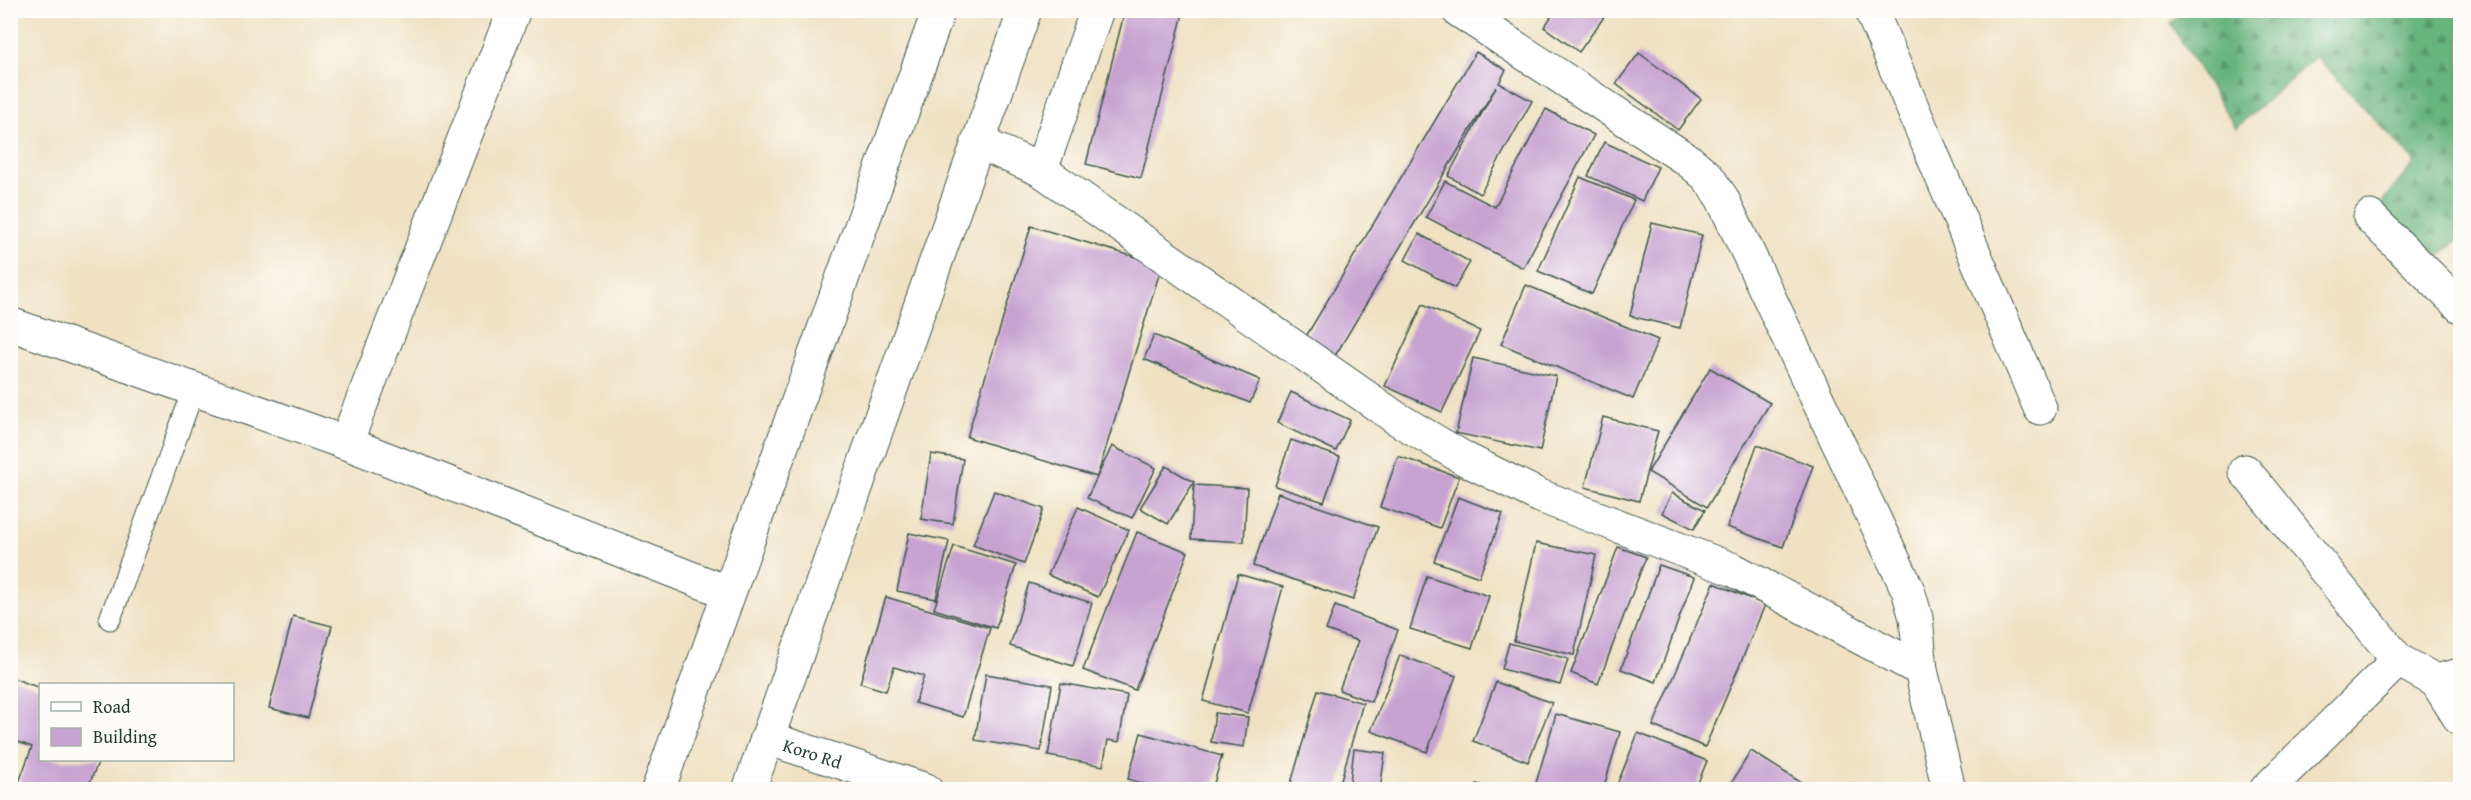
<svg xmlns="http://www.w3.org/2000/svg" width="2471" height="800" viewBox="0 0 2471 800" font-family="'Gentium Book Plus',serif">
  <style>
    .forest { fill: url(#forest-firs); stroke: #447858; stroke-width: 1.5 }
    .building { fill: #c7a3d2 }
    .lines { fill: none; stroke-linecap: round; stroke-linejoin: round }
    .service-casing { stroke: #3e5649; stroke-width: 23 }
    .minor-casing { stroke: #3e5649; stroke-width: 35 }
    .primary-casing { stroke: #3e5649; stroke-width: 35 }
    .service { stroke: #fff; stroke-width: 21 }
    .minor { stroke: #fff; stroke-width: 33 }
    .primary { stroke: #fff; stroke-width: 33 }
    .labels { text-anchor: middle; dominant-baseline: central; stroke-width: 4.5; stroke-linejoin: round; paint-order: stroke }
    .street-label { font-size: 18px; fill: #1f3d34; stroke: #fdfcf7 }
  </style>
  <defs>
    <pattern id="forest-firs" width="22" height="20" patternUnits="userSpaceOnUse" patternTransform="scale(1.5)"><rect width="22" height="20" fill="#68b47d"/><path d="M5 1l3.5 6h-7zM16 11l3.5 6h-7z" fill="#559467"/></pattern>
  </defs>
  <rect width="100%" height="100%" fill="#fdfcf7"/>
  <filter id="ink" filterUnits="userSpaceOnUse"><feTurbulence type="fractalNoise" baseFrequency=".0167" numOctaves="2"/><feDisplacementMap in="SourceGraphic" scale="12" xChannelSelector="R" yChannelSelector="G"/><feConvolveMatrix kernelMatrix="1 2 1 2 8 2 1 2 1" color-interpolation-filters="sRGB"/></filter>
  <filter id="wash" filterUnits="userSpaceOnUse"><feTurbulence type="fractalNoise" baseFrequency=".008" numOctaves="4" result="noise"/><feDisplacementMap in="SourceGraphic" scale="24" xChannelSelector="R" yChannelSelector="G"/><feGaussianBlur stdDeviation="1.35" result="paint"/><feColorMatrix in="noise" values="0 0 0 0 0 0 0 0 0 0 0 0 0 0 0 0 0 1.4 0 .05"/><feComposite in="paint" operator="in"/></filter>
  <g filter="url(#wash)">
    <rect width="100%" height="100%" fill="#efe1c2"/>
    <polygon class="forest" points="2187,10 2456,11 2460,16 2460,237 2431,265 2382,203 2415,162 2316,56 2236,128 2170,23"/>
    <g id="blocks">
      <g class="building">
        <polygon points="1125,10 1184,10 1141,178 1086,164"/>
        <polygon points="1556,10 1609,10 1579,52 1544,27"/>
        <polygon points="1476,52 1506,70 1499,83 1532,101 1480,194 1448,176 1496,87 1335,356 1305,338"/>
        <polygon points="1639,53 1701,99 1678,130 1616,84"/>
        <polygon points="1546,109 1594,135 1523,268 1426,217 1445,181 1495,207"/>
        <polygon points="1604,142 1658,167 1642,201 1588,176"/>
        <polygon points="1580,177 1634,200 1592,294 1538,271"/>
        <polygon points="1652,223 1702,235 1680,328 1630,316"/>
        <polygon points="1031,226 1162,265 1097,477 967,437"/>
        <polygon points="1419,234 1470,262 1455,288 1405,260"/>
        <polygon points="1526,285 1658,340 1633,399 1501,344"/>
        <polygon points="1423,304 1480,331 1442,412 1385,386"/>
        <polygon points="1154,335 1260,380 1250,403 1144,359"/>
        <polygon points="1473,358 1556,376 1540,451 1456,433"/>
        <polygon points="1710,368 1770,403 1707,507 1648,472"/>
        <polygon points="1291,392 1350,420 1336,451 1277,423"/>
        <polygon points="1603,417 1658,431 1639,501 1585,487"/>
        <polygon points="1291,440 1340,457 1324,502 1275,486"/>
        <polygon points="1757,445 1813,466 1783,547 1727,527"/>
        <polygon points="1112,446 1156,468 1132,518 1087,498"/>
        <polygon points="931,454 963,459 953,524 921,519"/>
        <polygon points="1398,456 1459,477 1440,528 1380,507"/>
        <polygon points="1166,466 1194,482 1168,524 1140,508"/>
        <polygon points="1194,485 1247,488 1244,542 1191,539"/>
        <polygon points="994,491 1044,509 1024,564 973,545"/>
        <polygon points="1278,493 1378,527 1353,600 1253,566"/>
        <polygon points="1672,493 1705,510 1694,529 1662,513"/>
        <polygon points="1458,497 1503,514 1479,577 1434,561"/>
        <polygon points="1078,507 1129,530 1098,597 1048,575"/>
        <polygon points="1137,532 1188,552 1135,690 1083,670"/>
        <polygon points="909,533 949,541 936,599 897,591"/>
        <polygon points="1536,543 1596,555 1574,655 1514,641"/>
        <polygon points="954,546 1016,565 996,628 934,609"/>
        <polygon points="1618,547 1646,557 1598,684 1571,673"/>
        <polygon points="1659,565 1694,577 1656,682 1621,669"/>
        <polygon points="1238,574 1283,587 1248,713 1203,701"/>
        <polygon points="1427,576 1489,596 1472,648 1410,629"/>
        <polygon points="1029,583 1092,603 1073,666 1010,646"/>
        <polygon points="1714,583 1765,605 1705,747 1653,726"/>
        <polygon points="886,597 990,628 963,717 915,703 924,676 894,667 886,691 860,683"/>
        <polygon points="1335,606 1398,630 1371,702 1339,690 1358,641 1326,630"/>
        <polygon points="293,616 332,626 308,718 269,708"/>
        <polygon points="1509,643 1568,659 1560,685 1502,669"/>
        <polygon points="1400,655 1456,676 1427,752 1371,731"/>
        <polygon points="986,674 1052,685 1041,751 975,740"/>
        <polygon points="10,677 40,688 40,760 99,760 87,790 16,790 32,747 10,739"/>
        <polygon points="1496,682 1552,703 1528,762 1473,741"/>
        <polygon points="1061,683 1127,695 1119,742 1108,740 1103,766 1048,756"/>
        <polygon points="1318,690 1363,703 1338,790 1289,790"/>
        <polygon points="1215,713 1248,717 1244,747 1211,742"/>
        <polygon points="1556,714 1620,732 1603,790 1534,790"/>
        <polygon points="1141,733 1222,756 1212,790 1163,790 1128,779"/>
        <polygon points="1638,733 1707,761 1695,790 1615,790"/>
        <polygon points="1354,749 1385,753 1380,790 1349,790"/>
        <polygon points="1751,751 1813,790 1727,790"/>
        <polygon points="1406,784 1421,789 1421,790 1404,790"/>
        <polygon points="1477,784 1494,789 1494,790 1476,790"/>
      </g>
    </g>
  </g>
  <g filter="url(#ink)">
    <use href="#blocks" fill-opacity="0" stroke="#3e5649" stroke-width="1.5"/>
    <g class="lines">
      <g class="service-casing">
        <polyline id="service" points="110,619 194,389"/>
      </g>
      <g class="minor-casing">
        <g id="minor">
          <polyline points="1458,10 1689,161 1707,176 1722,198 1908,590 1916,618 1921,670 1949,790"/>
          <polyline points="1871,10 2040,408"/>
          <polyline points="978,142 1041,170 1396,418 1465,459 1540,496 1734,570 1921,670"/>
          <polyline points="1041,170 1097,10"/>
          <polyline points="2370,217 2460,306"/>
          <polyline points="10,324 346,443 727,592"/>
          <polyline points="346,443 514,10"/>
          <polyline points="2245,471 2398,660 2436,681 2460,675"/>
          <polyline points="2436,681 2460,719"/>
          <path id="s1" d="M767,738L926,790"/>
          <polyline points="2266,790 2398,660"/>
        </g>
      </g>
      <g class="primary-casing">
        <g id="primary">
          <polyline points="658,790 939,10"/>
          <polyline points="749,790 1025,10"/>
        </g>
      </g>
      <use href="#service" class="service"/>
      <use href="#minor" class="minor"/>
      <use href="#primary" class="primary"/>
    </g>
  </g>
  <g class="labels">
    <g class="street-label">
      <text stroke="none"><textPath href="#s1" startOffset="48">Koro Rd</textPath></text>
    </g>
  </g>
  <rect width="2471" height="800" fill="none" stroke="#fdfcf7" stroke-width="36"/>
  <rect x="39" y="683" width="195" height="78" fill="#fdfcf7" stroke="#a4b0a9" stroke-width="1.5"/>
  <rect x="51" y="702" width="30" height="9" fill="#ffffff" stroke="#a4b0a9" stroke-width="1.5"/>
  <text x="93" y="713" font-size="18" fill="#1f3d34">Road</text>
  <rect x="51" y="728" width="30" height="18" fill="#c7a3d2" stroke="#a4b0a9" stroke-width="1.5"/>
  <text x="93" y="743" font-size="18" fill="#1f3d34">Building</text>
</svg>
